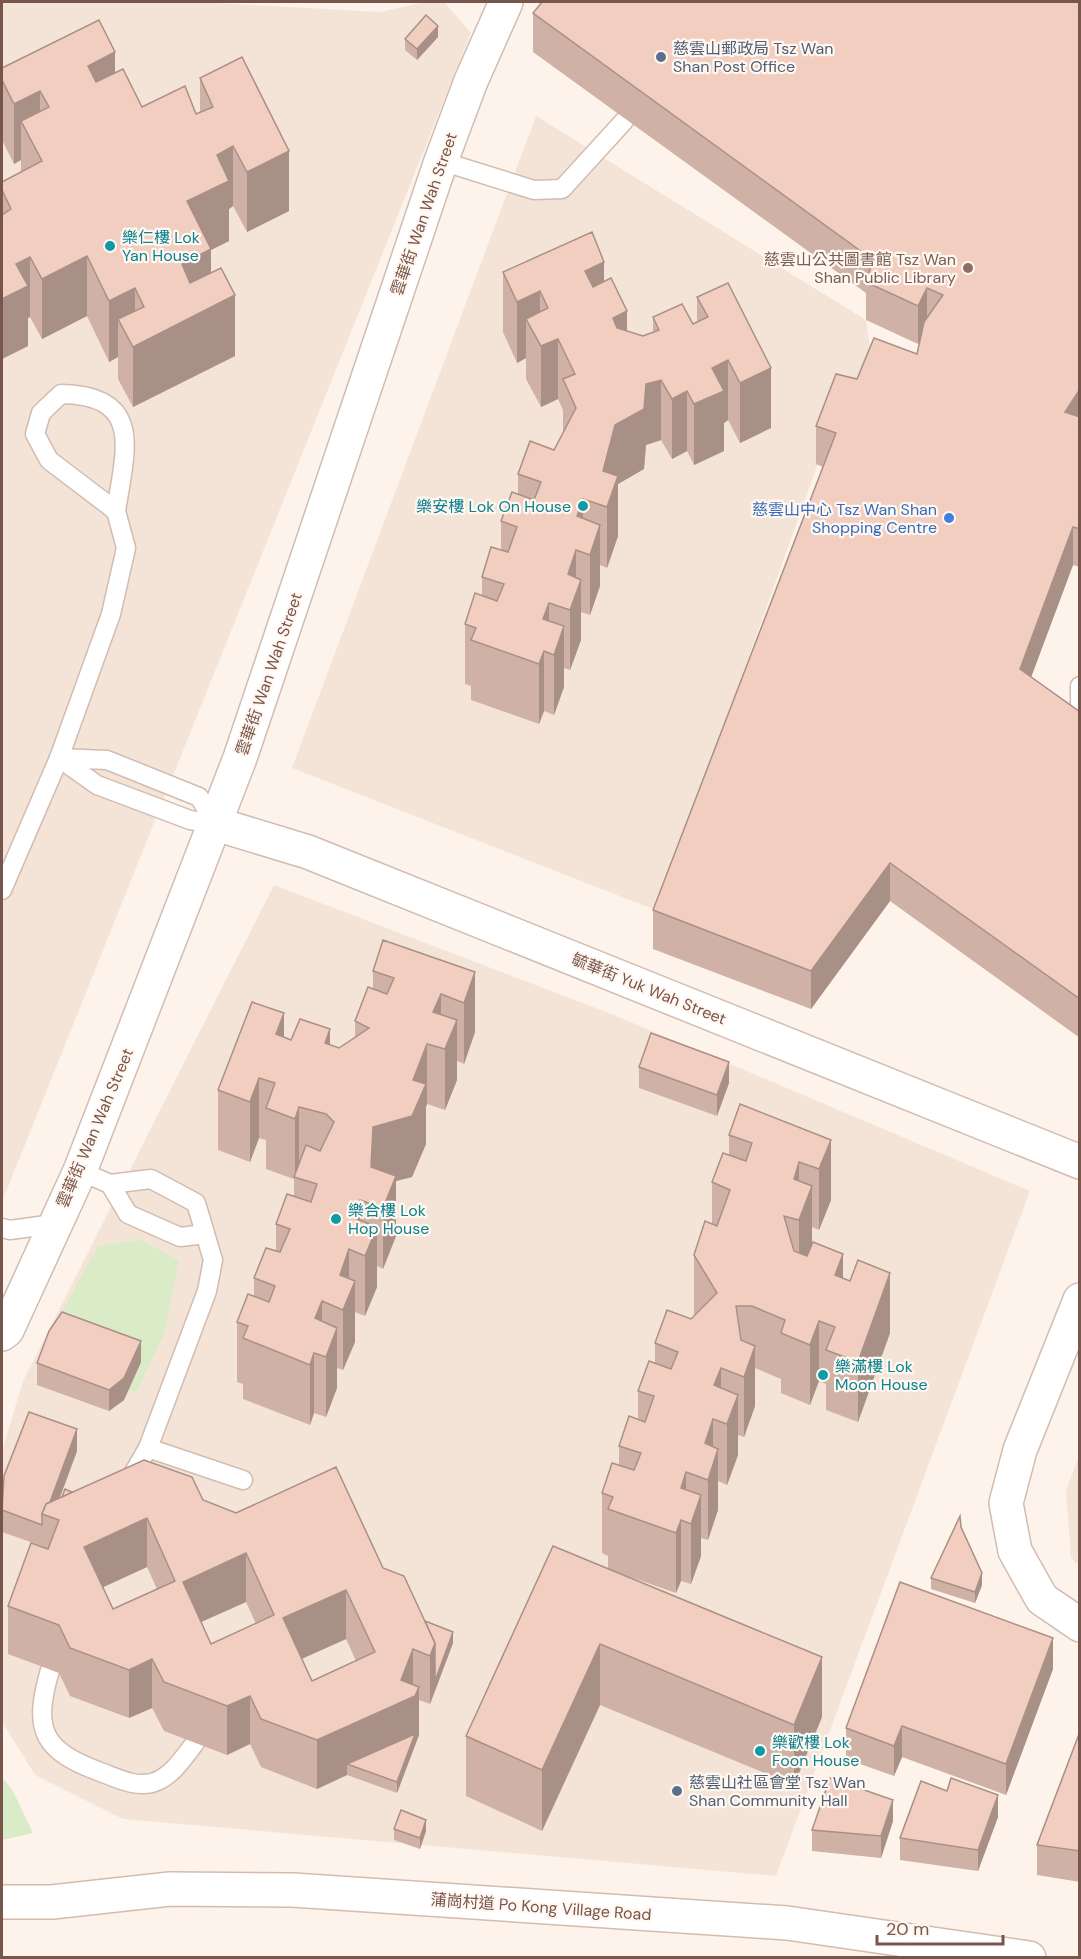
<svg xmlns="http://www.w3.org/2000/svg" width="1081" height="1959" viewBox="0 0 1081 1959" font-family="'DM Sans','Noto Sans TC',sans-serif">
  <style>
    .residential { fill: #f4e4d8 }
    .green { fill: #daebc7 }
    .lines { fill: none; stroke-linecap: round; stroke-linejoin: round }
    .service-casing { stroke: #d2bcb1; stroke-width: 21 }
    .minor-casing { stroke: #d2bcb1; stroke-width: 36 }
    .secondary-casing { stroke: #d5bbae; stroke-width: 36 }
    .service { stroke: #fff; stroke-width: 18 }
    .minor { stroke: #fff; stroke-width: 33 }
    .secondary { stroke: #fff; stroke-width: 33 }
    .wall { fill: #d0b1a6; fill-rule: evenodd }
    .shaded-wall { fill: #a99087 }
    .building { fill: #f2cec1; stroke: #a99087; stroke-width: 1.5; fill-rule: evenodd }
    .service-dot { fill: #5c6f8a; stroke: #fff7f0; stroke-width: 2 }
    .culture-dot { fill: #0f9aa8; stroke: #fff7f0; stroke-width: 2 }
    .education-dot { fill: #8d6e63; stroke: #fff7f0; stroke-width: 2 }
    .shop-dot { fill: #3f7fe0; stroke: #fff7f0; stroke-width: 2 }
    .labels { text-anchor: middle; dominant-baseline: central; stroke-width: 4.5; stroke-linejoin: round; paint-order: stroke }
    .service-label { font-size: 16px; fill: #4e5e75; stroke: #fff7f0; text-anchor: start }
    .street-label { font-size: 16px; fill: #78564c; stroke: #fff7f0 }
    .culture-label { font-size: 16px; fill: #0d838f; stroke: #fff7f0; text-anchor: start }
    .education-label { font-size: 16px; fill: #785e54; stroke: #fff7f0; text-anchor: end }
    .shop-label { font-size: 16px; fill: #366cbe; stroke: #fff7f0; text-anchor: end }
  </style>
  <rect width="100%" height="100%" fill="#fdf3ea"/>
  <g class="residential">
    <polygon points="2,2 199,2 380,12 425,2 444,2 471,33 2,1202"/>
    <polygon points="536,116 866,320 874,376 836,413 658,911 292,768"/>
    <polygon points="274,885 614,1015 1030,1191 776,1876 123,1819 35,1775 2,1722 2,1451 23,1381"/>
    <polygon points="1079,1456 1079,1566 1071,1557 1066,1491"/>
  </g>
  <g class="green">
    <polygon points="140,1240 179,1260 164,1334 137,1391 103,1389 50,1334 98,1246"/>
    <polygon points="2,1778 12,1789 33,1833 2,1840"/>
  </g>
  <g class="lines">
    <g class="service-casing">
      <g id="service">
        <polyline points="441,161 534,190 562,189 624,121"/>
        <path d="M61,394C145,395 125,452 116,511L49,460L35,434L41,413Z"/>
        <polyline points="1080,686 1080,704"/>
        <polyline points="59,758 107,760 199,797 216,824"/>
        <polyline points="59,758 97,785 190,820 216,824"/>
        <polyline points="2,890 59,758 111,614 126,548 116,511"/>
        <polyline points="80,1171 110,1184 151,1179 196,1203 213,1260 207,1291 148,1448 127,1484"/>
        <polyline points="110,1184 128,1214 180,1237 205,1234"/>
        <polyline points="2,1228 10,1230 54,1224"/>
        <polyline points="148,1448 243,1480"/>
        <path d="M50,1670C32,1732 43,1751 103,1773C119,1779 135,1787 152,1783C172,1777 183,1758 195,1743"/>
      </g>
    </g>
    <g class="minor-casing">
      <g id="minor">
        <polyline points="216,824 308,852 1080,1162"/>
        <polyline points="1080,1300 1020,1450 1006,1503 1015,1551 1042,1599 1080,1625"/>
        <polyline points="2,1334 7,1330 80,1171 240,758 441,161 471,81 506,2"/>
      </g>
    </g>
    <g class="secondary-casing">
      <polyline id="secondary" points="2,1902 52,1902 170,1889 293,1890 787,1923 1029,1958"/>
    </g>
    <use href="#service" class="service"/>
    <use href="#minor" class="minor"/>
    <use href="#secondary" class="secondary"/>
  </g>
  <g class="wall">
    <polygon points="1080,2 1080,567 1073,565 1031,677 1080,712 1080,1038 890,901 811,1009 653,949 653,910 823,467 816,464 816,426 857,379 917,354 920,340 918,344 866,320 866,293 533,52 533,13"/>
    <polygon points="438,37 417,60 405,50 405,39"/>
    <polygon points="2,68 115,72 142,107 196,114 200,113 200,78 289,211 247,232 233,206 229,209 229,241 211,250 211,272 235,356 133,407 118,379 118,357 109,362 87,316 42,339 30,317 28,318 28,346 2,359 2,182 21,172 21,160 14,164 2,140"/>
    <polygon points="503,272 604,281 627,331 643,336 653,333 653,317 693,324 697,321 697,297 771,428 740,443 728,420 724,423 724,451 694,465 687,451 672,459 661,440 646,445 644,469 618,484 618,536 607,568 600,565 600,586 590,615 581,612 581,640 570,670 564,668 564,687 554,715 544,711 539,724 471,700 471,686 465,684 465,624 482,596 482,577 501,550 501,521 518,494 518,474 554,450 563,433 563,410 558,399 541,407 526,379 526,358 517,363 503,332"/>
    <polygon points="373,971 475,972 475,1032 464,1064 457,1061 457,1080 445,1110 427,1104 426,1107 426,1144 412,1177 396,1181 396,1236 383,1269 377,1266 377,1287 365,1316 355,1312 355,1342 343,1370 337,1368 337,1388 326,1417 314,1413 310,1425 243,1399 243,1384 237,1382 237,1322 254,1296 254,1278 276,1251 276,1224 294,1196 294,1179 266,1169 266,1140 259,1138 250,1162 218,1150 218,1090 284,1037 291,1040 330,1045 339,1048 355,1038 355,1021 373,989"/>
    <polygon points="639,1067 729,1083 717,1116 639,1088"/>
    <polygon points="729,1135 831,1140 831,1200 819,1230 812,1227 812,1245 843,1278 890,1333 858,1422 826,1410 826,1384 819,1381 810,1405 781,1393 781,1379 755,1368 755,1406 744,1437 738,1435 738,1455 727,1485 718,1481 718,1510 708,1540 701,1538 701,1556 691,1584 681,1581 676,1593 616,1572 822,1717 794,1785 600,1705 542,1831 466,1796 466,1736 608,1569 608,1556 602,1553 602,1493 619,1465 619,1446 638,1420 638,1391 655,1363 655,1343 691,1319 694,1316 694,1255 712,1224 712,1182 729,1155"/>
    <polygon points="141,1362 124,1400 109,1411 37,1385 37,1363"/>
    <path d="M77,1451L60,1498L72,1492L203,1500L383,1568L425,1621L453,1643L430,1704L419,1700V1735L397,1793L347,1775L317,1789L261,1767L250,1744L227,1755L164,1731L152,1708L129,1718L70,1696L59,1673L8,1654V1606L42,1547V1545V1546L2,1532V1507ZM147,1567L157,1589L113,1609L103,1587ZM246,1602L256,1624L211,1644L201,1622ZM346,1639L356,1661L312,1681L302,1659Z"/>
    <polygon points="961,1527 982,1585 975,1603 931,1589 931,1578"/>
    <polygon points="1053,1669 1006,1795 902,1757 894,1776 846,1759 846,1728"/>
    <polygon points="1080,1734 1080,1882 1037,1875 1037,1845"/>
    <polygon points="998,1817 978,1871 900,1860 900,1838"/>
    <polygon points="893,1821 881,1858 812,1851 812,1830"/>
    <polygon points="394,1829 426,1831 420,1849 394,1840"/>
  </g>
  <g class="shaded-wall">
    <polygon points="438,26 438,37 417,60 417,49"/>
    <polygon points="115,52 115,112 88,126 88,66"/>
    <polygon points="40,91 40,151 21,121 21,160 14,164 14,104"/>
    <polygon points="233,146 233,206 229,209 229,241 211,250 211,307 235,295 235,356 133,407 133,347 118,319 118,357 109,362 109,301 135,288 135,345 182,264 187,201 217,155"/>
    <polygon points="289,151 289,211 247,232 247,172"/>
    <polygon points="87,256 87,316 42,339 42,279"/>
    <polygon points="30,257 30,317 28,318 28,346 2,359 2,299 16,264"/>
    <polygon points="604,262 604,322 585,271"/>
    <polygon points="927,288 927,326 918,344 918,306"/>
    <polygon points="540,291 540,345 526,319 526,358 517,363 517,302"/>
    <polygon points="627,311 627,371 613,318"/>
    <polygon points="558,339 558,399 541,407 541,346"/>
    <polygon points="728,360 728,420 724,423 724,451 694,465 694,404 712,368"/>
    <polygon points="771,368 771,428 740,443 740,383"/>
    <polygon points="661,380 661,440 646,445 644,469 618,484 618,536 607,568 607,507 603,471 615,425 646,384"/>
    <polygon points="1080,389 1080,428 1065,412"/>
    <polygon points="687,391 687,451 672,459 672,399"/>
    <polygon points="583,499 583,552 577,516"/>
    <polygon points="600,525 600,586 590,615 590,555"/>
    <polygon points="1073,527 1073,565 1020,707 1020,669"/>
    <polygon points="576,550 576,594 581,580 581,640 570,670 570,610 568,574"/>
    <polygon points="549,603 549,653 544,651 544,711 539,724 539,664 543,619"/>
    <polygon points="564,626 564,687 554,715 554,655"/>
    <polygon points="890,863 890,901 811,1009 811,971"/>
    <polygon points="475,972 475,1032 464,1064 464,1003"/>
    <polygon points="441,994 441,1048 433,1012"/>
    <polygon points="284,1013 284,1074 276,1034"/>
    <polygon points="457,1020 457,1080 445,1110 445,1049"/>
    <polygon points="330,1029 330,1089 325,1043"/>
    <polygon points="427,1044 427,1104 426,1107 426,1144 412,1177 396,1181 396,1236 383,1269 383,1208 371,1167 373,1127 413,1080"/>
    <polygon points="729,1062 729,1083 717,1116 717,1095"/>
    <polygon points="259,1078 259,1138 250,1162 250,1102"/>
    <polygon points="299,1107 299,1167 295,1177 295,1119"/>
    <polygon points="831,1140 831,1200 819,1230 819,1169"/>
    <polygon points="799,1162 799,1219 794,1179"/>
    <polygon points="812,1186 812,1246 799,1280 799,1220"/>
    <polygon points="360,1200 360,1254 354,1218"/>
    <polygon points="377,1227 377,1287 365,1316 365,1256"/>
    <polygon points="349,1249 349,1295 355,1281 355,1342 343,1370 343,1310 340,1275"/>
    <polygon points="843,1254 843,1314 835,1275"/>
    <polygon points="890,1273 890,1333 858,1422 858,1362"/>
    <polygon points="322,1301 322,1356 315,1318"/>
    <polygon points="819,1321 819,1381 810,1405 810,1345"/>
    <polygon points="337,1328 337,1388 326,1417 326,1357"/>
    <polygon points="141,1341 141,1362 124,1400 109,1411 109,1390"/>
    <polygon points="755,1346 755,1406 744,1437 744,1377"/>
    <polygon points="314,1353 314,1413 310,1425 310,1365"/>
    <polygon points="721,1368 721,1422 714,1385"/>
    <polygon points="738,1395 738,1455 727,1485 727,1424"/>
    <polygon points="713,1419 713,1464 718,1449 718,1510 708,1540 708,1480 705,1443"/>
    <polygon points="77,1429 77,1451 52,1518 45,1515"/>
    <polygon points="686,1472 686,1522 681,1488"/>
    <polygon points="701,1495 701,1556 691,1584 691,1524"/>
    <polygon points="147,1518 147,1567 84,1596 84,1547"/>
    <polygon points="681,1520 681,1581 676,1593 676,1533"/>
    <polygon points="246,1553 246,1602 183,1630 183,1582"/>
    <polygon points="982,1573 982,1585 975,1603 975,1592"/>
    <polygon points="346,1590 346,1639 283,1667 283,1618"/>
    <polygon points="453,1632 453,1643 430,1704 430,1656 435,1643"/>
    <polygon points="1053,1638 1053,1669 1006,1795 1006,1764"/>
    <polygon points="600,1644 600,1705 542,1831 542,1770"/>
    <polygon points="413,1649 413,1697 419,1687 419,1735 397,1793 397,1782 347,1764 347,1775 317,1789 317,1740 401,1680"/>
    <polygon points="822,1657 822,1717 794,1785 794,1725"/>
    <polygon points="152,1659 152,1708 129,1718 129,1670"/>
    <polygon points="250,1696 250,1744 227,1755 227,1706"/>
    <polygon points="902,1726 902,1757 894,1776 894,1746"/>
    <polygon points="998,1795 998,1817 978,1871 978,1850"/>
    <polygon points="893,1800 893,1821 881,1858 881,1836"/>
    <polygon points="426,1820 426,1831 420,1849 420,1838"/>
  </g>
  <g class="building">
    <polygon points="542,2 1080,2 1080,389 1065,412 1080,417 1080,529 1073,527 1020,669 1080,712 1080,999 890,863 811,971 653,910 836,433 816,426 836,374 857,379 874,338 917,354 924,322 943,295 927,288 918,306 866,282 873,260 533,13"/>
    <polygon points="426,15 438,26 417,49 405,39"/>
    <polygon points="99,20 115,52 88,66 96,82 123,69 142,107 185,86 196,114 213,107 200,78 242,57 289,151 247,172 233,146 217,155 229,181 187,201 211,249 182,264 190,283 221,268 235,295 133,347 118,319 144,307 135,288 109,301 87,256 42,279 30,257 16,264 28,286 2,299 2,215 11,209 2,190 2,182 42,161 21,121 49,107 40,91 14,104 2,80 2,68"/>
    <polygon points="592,232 604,262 585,271 593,287 611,278 627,311 613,318 617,328 643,336 659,330 653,317 682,304 693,324 708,317 697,297 728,283 771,368 740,383 728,360 712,368 724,391 694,404 687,391 672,399 661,380 646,384 644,409 615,425 603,471 618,476 607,507 583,499 577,516 600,525 590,555 576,550 568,574 581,580 570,610 549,603 543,619 564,626 554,655 544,651 539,664 471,640 476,628 465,624 475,593 497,601 504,584 482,577 491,547 508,552 517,527 501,521 512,492 534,500 541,482 518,474 530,441 554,450 576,408 563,379 575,374 558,339 541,346 526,319 548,308 540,291 517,302 503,272"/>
    <polygon points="383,940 475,972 464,1003 441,994 433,1012 457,1020 445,1049 427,1044 413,1080 426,1084 412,1116 373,1127 371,1167 396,1176 383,1208 360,1200 354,1218 377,1227 365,1256 349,1249 340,1275 355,1281 343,1310 322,1301 315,1318 337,1328 326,1357 314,1353 310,1365 243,1338 248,1326 237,1322 248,1294 269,1302 275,1286 254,1278 266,1248 280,1252 290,1229 276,1224 287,1194 311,1202 317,1184 294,1177 306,1145 320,1151 334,1122 326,1114 299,1107 295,1119 266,1108 275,1083 259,1078 250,1102 218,1090 252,1002 284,1013 276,1034 291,1040 300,1019 330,1029 325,1043 339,1048 369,1028 355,1021 368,987 387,994 394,978 373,971"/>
    <polygon points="651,1033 729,1062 717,1095 639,1067"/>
    <polygon points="740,1104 831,1140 819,1169 799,1162 794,1179 812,1186 799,1220 784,1216 794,1251 807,1256 813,1242 843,1254 835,1275 850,1281 858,1260 890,1273 858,1362 826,1350 835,1327 819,1321 810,1345 781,1333 785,1320 752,1306 736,1306 741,1340 755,1346 744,1377 721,1368 714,1385 738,1395 727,1424 713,1419 705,1443 718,1449 708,1480 686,1472 681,1488 701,1495 691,1524 681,1520 676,1533 608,1509 613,1497 602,1493 612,1463 634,1470 641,1453 619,1446 629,1416 645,1422 654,1396 638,1391 649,1361 671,1369 678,1352 655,1343 667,1310 691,1319 717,1293 694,1255 705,1221 717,1226 730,1190 712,1182 723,1153 746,1161 752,1143 729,1135"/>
    <polygon points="62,1312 141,1341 124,1378 109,1390 37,1363 49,1331"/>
    <polygon points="29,1412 77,1429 50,1502 46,1504 42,1514 42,1525 2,1510 4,1476"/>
    <path d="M144,1460L192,1477L203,1500L236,1513L336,1467L383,1568L404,1576L435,1643L430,1656L413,1649L401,1680L419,1687L415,1696L317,1740L261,1719L250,1696L227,1706L164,1682L152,1659L129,1670L70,1648L59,1625L8,1606L31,1543L48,1549L59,1520L42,1514L46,1504ZM147,1518L175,1581L113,1609L84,1547ZM246,1553L274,1615L211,1644L183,1582ZM346,1590L375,1652L312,1681L283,1618Z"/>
    <polygon points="65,1489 72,1492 62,1497"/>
    <polygon points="960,1516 961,1527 982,1573 975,1592 931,1578"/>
    <polygon points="553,1546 822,1657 794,1725 600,1644 542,1770 466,1736"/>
    <polygon points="900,1582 1053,1638 1006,1764 902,1726 894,1746 846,1728"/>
    <polygon points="425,1621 453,1632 435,1681 435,1643"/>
    <polygon points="415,1734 397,1782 347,1764"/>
    <polygon points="1079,1734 1080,1851 1037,1845"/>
    <polygon points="830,1778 893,1800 881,1836 812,1830"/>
    <polygon points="951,1778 998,1795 978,1850 900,1838 921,1781 947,1791"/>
    <polygon points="401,1810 426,1820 420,1838 394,1829"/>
  </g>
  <g class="service-dot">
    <circle cx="661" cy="57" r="6"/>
    <circle cx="677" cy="1791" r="6"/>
  </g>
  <g class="culture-dot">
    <circle cx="110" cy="246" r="6"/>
    <circle cx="583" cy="506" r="6"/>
    <circle cx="336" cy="1219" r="6"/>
    <circle cx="823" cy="1375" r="6"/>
    <circle cx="760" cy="1751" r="6"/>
  </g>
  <circle class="education-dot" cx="968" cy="268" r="6"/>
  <circle class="shop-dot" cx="949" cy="518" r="6"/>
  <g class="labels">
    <g class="service-label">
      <text x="673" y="48">慈雲山郵政局 Tsz Wan<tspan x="673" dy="18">Shan Post Office</tspan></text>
      <text x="689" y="1782">慈雲山社區會堂 Tsz Wan<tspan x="689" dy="18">Shan Community Hall</tspan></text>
    </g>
    <g class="street-label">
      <text transform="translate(424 214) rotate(-71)">雲華街 Wan Wah Street</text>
      <text transform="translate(269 674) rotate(-71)">雲華街 Wan Wah Street</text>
      <text transform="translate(649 989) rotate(22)">毓華街 Yuk Wah Street</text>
      <text transform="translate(95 1128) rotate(-67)">雲華街 Wan Wah Street</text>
      <text transform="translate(541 1907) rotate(4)">蒲崗村道 Po Kong Village Road</text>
    </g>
    <g class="culture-label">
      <text x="122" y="237">樂仁樓 Lok<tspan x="122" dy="18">Yan House</tspan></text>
      <text x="571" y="506" text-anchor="end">樂安樓 Lok On House</text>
      <text x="348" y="1210">樂合樓 Lok<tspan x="348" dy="18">Hop House</tspan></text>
      <text x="835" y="1366">樂滿樓 Lok<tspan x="835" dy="18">Moon House</tspan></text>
      <text x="772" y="1742">樂歡樓 Lok<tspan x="772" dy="18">Foon House</tspan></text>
    </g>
    <g class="education-label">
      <text x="956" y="259">慈雲山公共圖書館 Tsz Wan<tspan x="956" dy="18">Shan Public Library</tspan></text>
    </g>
    <g class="shop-label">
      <text x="937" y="509">慈雲山中心 Tsz Wan Shan<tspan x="937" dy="18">Shopping Centre</tspan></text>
    </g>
  </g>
  <rect width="1081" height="1959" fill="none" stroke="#78564c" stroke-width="6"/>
  <path d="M877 1935v9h126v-9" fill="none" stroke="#78564c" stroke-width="3"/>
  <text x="886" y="1935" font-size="18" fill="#78564c" stroke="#fff7f0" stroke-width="4.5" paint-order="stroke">20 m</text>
</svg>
